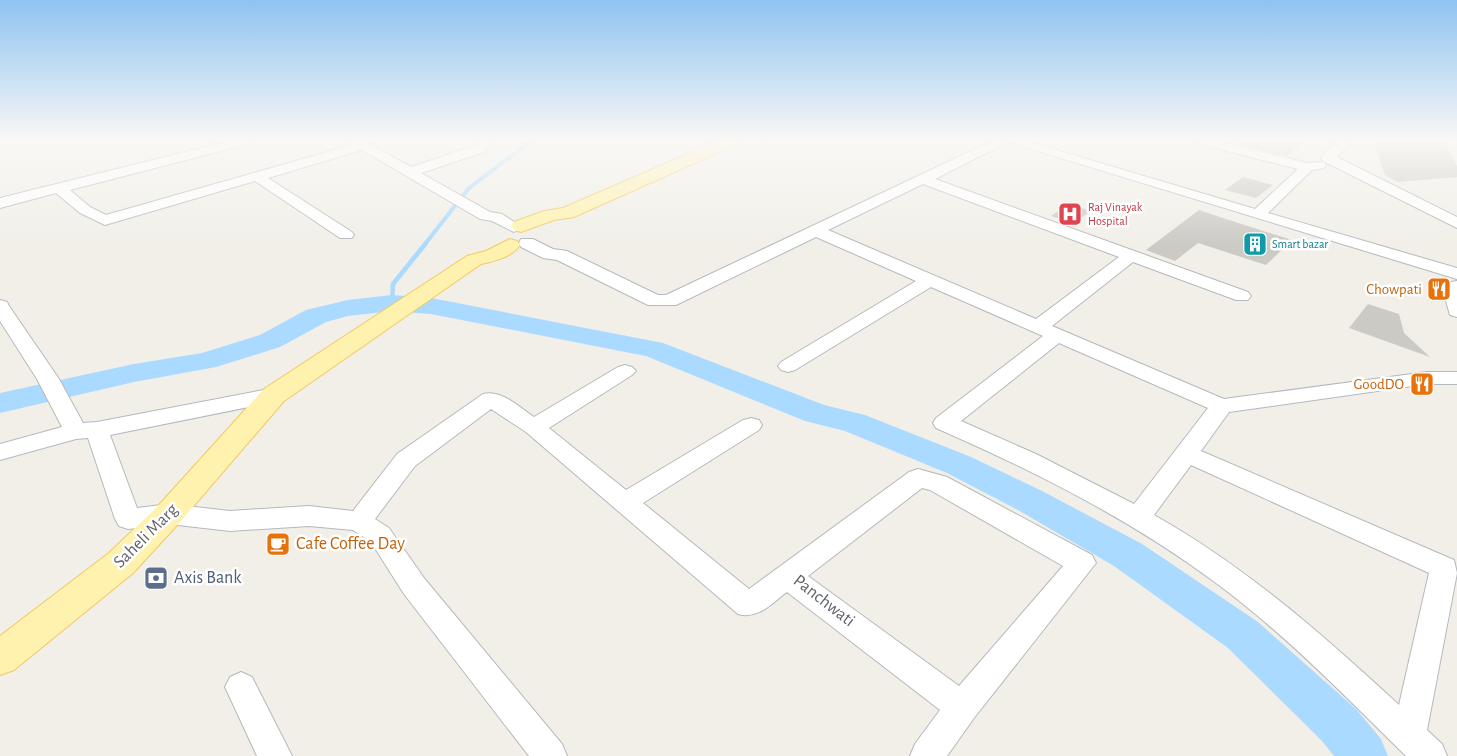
<svg xmlns="http://www.w3.org/2000/svg" width="1457" height="756" viewBox="0 0 1457 756" font-family="'Alegreya Sans',sans-serif">
  <style>
    .lines { fill: none; stroke-linecap: round; stroke-linejoin: round }
    .stream-far1 { stroke: #aadaff; stroke-width: 4 }
    .stream { stroke: #aadaff; stroke-width: 4.5 }
    .river { fill: #aadaff; fill-rule: evenodd }
    .building { fill: #cccac5 }
    .minor-casing { stroke: #b5b8bc; stroke-width: 2 }
    .major-casing { stroke: #f2c960; stroke-width: 2 }
    .minor { fill: #fff; fill-rule: evenodd }
    .major { fill: #fff2af; fill-rule: evenodd }
    .labels { text-anchor: middle; dominant-baseline: central; stroke-width: 5; stroke-linejoin: round; paint-order: stroke }
    .far-health-label { font-size: 12px; fill: #be3a42; stroke: #fff; text-anchor: start }
    .far-culture-label { font-size: 12px; fill: #0d838f; stroke: #fff; text-anchor: start }
    .food-label { font-size: 15px; fill: #c56008; stroke: #fff; text-anchor: end }
    .near-street-label { font-size: 18px; fill: #5f6368; stroke: #fff }
    .near-food-label { font-size: 18px; fill: #c56008; stroke: #fff; text-anchor: start }
    .near-service-label { font-size: 18px; fill: #4e5e75; stroke: #fff; text-anchor: start }
  </style>
  <rect width="100%" height="100%" fill="#f1efe8"/>
  <g class="lines">
    <polyline class="stream-far1" points="425,244 469,188 531,141"/>
    <polyline class="stream" points="392,303 393,284 426,243"/>
    <polygon class="river" points="392,295 431,298 663,343 824,405 865,415 971,457 1044,492 1142,544 1258,622 1356,709 1381,739 1388,756 1334,756 1322,741 1228,648 1114,566 1018,510 947,473 845,431 805,421 646,356 431,314 392,311 348,316 326,322 280,347 216,367 134,382 0,413 0,393 134,364 202,353 260,335 306,310 348,300"/>
  </g>
  <g class="building">
    <polygon points="1241,141 1287,141 1302,144 1287,156 1241,145"/>
    <polygon points="1382,141 1444,141 1457,166 1457,177 1398,182 1385,175 1375,145 1383,143"/>
    <polygon points="1243,177 1273,185 1256,198 1225,190"/>
    <polygon points="1069,204 1091,211 1073,223 1051,216"/>
    <polygon points="1199,210 1226,219 1292,240 1266,265 1198,243 1175,261 1146,250"/>
    <polygon points="1368,304 1399,314 1404,333 1430,357 1349,328"/>
  </g>
  <g class="lines">
    <g class="minor-casing">
      <g id="minor">
        <polygon points="229,141 249,141 248,144 70,190 90,207 106,215 352,145 349,141 364,141 411,167 474,146 477,143 476,141 490,141 492,143 484,152 421,173 490,212 502,214 522,227 514,232 492,221 480,219 362,150 268,178 352,232 354,235 352,238 340,238 255,181 105,225 80,213 56,193 0,208 0,198"/>
        <path d="M992,141H1026L1255,209L1298,169L1199,144L1198,141H1218L1308,163L1324,162L1326,165L1324,168L1312,170L1268,213L1457,268V279L1008,142L935,179L1248,292L1251,296L1248,300H1236L1133,262L1052,326L1224,399L1427,372H1457V384H1427L1229,412L1201,451L1454,560L1457,573L1427,730L1442,744L1447,756H1406C1345,696 1285,634 1216,583C1130,519 1034,471 936,428L933,423L936,418L1043,336L931,287L795,370L788,372L781,370L778,366L781,362L916,281L816,237L676,305H648L557,260L543,258L521,247L519,243L521,239H533L553,249L567,251L658,295H666ZM923,184L1119,257L1036,319L828,230ZM1059,343L1208,408L1134,504L1036,454L961,421ZM1191,465L1429,573L1399,705C1323,635 1245,566 1154,515Z"/>
        <polygon points="1339,141 1352,141 1337,157 1457,217 1457,228 1323,161 1321,158 1323,155"/>
        <polygon points="1457,281 1457,317 1450,315 1444,294 1451,282"/>
        <path d="M0,300L7,302L9,306L59,379L83,423L97,422L274,388L282,390L285,395L282,400L274,402L110,435L137,508L169,504L230,511L309,506L353,511L397,454L483,394C501,389 519,407 534,417L618,367L625,365L632,367L636,371L632,375L549,428L626,490L743,420L751,418L759,420L762,425L759,430L643,503L749,589L909,472L918,469L947,477L1092,555L1096,563L974,718L947,756H910L915,744L940,710L787,592C772,603 758,620 738,614L526,432L491,409L415,466L375,519L389,528L424,578L562,744L567,756H529L404,594L371,542L353,530L309,526L230,531L169,524L128,529L119,526L115,519L88,438L76,439L0,460V444L62,427L37,379L0,321ZM922,488L930,490L1063,566L959,686L808,576Z"/>
        <polygon points="241,672 252,677 292,756 257,756 225,687 230,677"/>
      </g>
    </g>
    <g class="major-casing">
      <g id="major">
        <polygon points="718,141 739,141 737,144 574,217 554,220 521,232 514,230 511,226 514,222 544,211 563,208"/>
        <path d="M510,239L517,241L520,245C512,257 495,261 481,264L284,401L180,522L133,573L14,670L0,675V636L109,553L158,506L264,389L467,256L486,251Z"/>
      </g>
    </g>
    <use href="#minor" class="minor"/>
    <use href="#major" class="major"/>
  </g>
  <linearGradient id="sky" x2="0" y2="1"><stop stop-color="#8fc3f1"/><stop offset="0.57" stop-color="#f9f8f5"/><stop offset="1" stop-color="#f9f8f5" stop-opacity="0"/></linearGradient>
  <rect width="1457" height="246" fill="url(#sky)"/>
  <defs>
    <g id="hospital-square" transform="scale(1.25)"><rect x="-9" y="-9" width="18" height="18" rx="4" fill="#e0444e" stroke="#fff"/><path d="M-5-5h3v3.5h4V-5h3V5h-3V1.5h-4V5h-3Z" fill="#fff"/></g>
    <g id="building-square" transform="scale(1.25)"><rect x="-9" y="-9" width="18" height="18" rx="4" fill="#0f9aa8" stroke="#fff"/><path d="M-4-6H4V6H1V3H-1V6H-4ZM-2.5-4.3h1.7v1.8h-1.7ZM.8-4.3h1.7v1.8H.8ZM-2.5-1h1.7V.8h-1.7ZM.8-1h1.7V.8H.8Z" fill="#fff"/></g>
    <g id="restaurant-square" transform="scale(1.25)"><rect x="-9" y="-9" width="18" height="18" rx="4" fill="#e8710a" stroke="#fff"/><path d="M-5-6h1v4h1v-4h1v4h1v-4h1v5L-1.5 .5V6h-2V.5L-5-1ZM5-6V6H3V1.5H1.5Q1.5-4 5-6Z" fill="#fff"/></g>
    <g id="cafe-square" transform="scale(1.25)"><rect x="-9" y="-9" width="18" height="18" rx="4" fill="#e8710a" stroke="#fff"/><path d="M-5.5-4.5H6V0H3Q3 3.5 0 3.5H-2.5Q-5.5 3.5-5.5 0ZM3-3.2v2h1.7v-2ZM-6 4.5H4V6H-6Z" fill="#fff"/></g>
    <g id="bank-square" transform="scale(1.25)"><rect x="-9" y="-9" width="18" height="18" rx="4" fill="#5c6f8a" stroke="#fff"/><path d="M-6-4H6V4H-6ZM0-2.3a2.3 2.3 0 1 0 0 4.6a2.3 2.3 0 1 0 0-4.6Z" fill="#fff"/></g>
  </defs>
  <g fill-rule="evenodd">
    <use href="#hospital-square" x="1070" y="214"/>
    <use href="#building-square" x="1255" y="244"/>
    <use href="#restaurant-square" x="1439" y="289"/>
    <use href="#restaurant-square" x="1422" y="384"/>
    <use href="#cafe-square" x="278" y="544"/>
    <use href="#bank-square" x="156" y="578"/>
  </g>
  <g class="labels">
    <g class="far-health-label">
      <text x="1088" y="207">Raj Vinayak<tspan x="1088" dy="14">Hospital</tspan></text>
    </g>
    <g class="far-culture-label">
      <text x="1272" y="244">Smart bazar</text>
    </g>
    <g class="food-label">
      <text x="1422" y="289">Chowpati</text>
      <text x="1404" y="384">GoodDO</text>
    </g>
    <g class="near-street-label">
      <text transform="translate(146 536) rotate(-45)">Saheli Marg</text>
      <text transform="translate(824 601) rotate(38)">Panchwati</text>
    </g>
    <g class="near-food-label">
      <text x="296" y="544">Cafe Coffee Day</text>
    </g>
    <g class="near-service-label">
      <text x="174" y="578">Axis Bank</text>
    </g>
  </g>
</svg>
